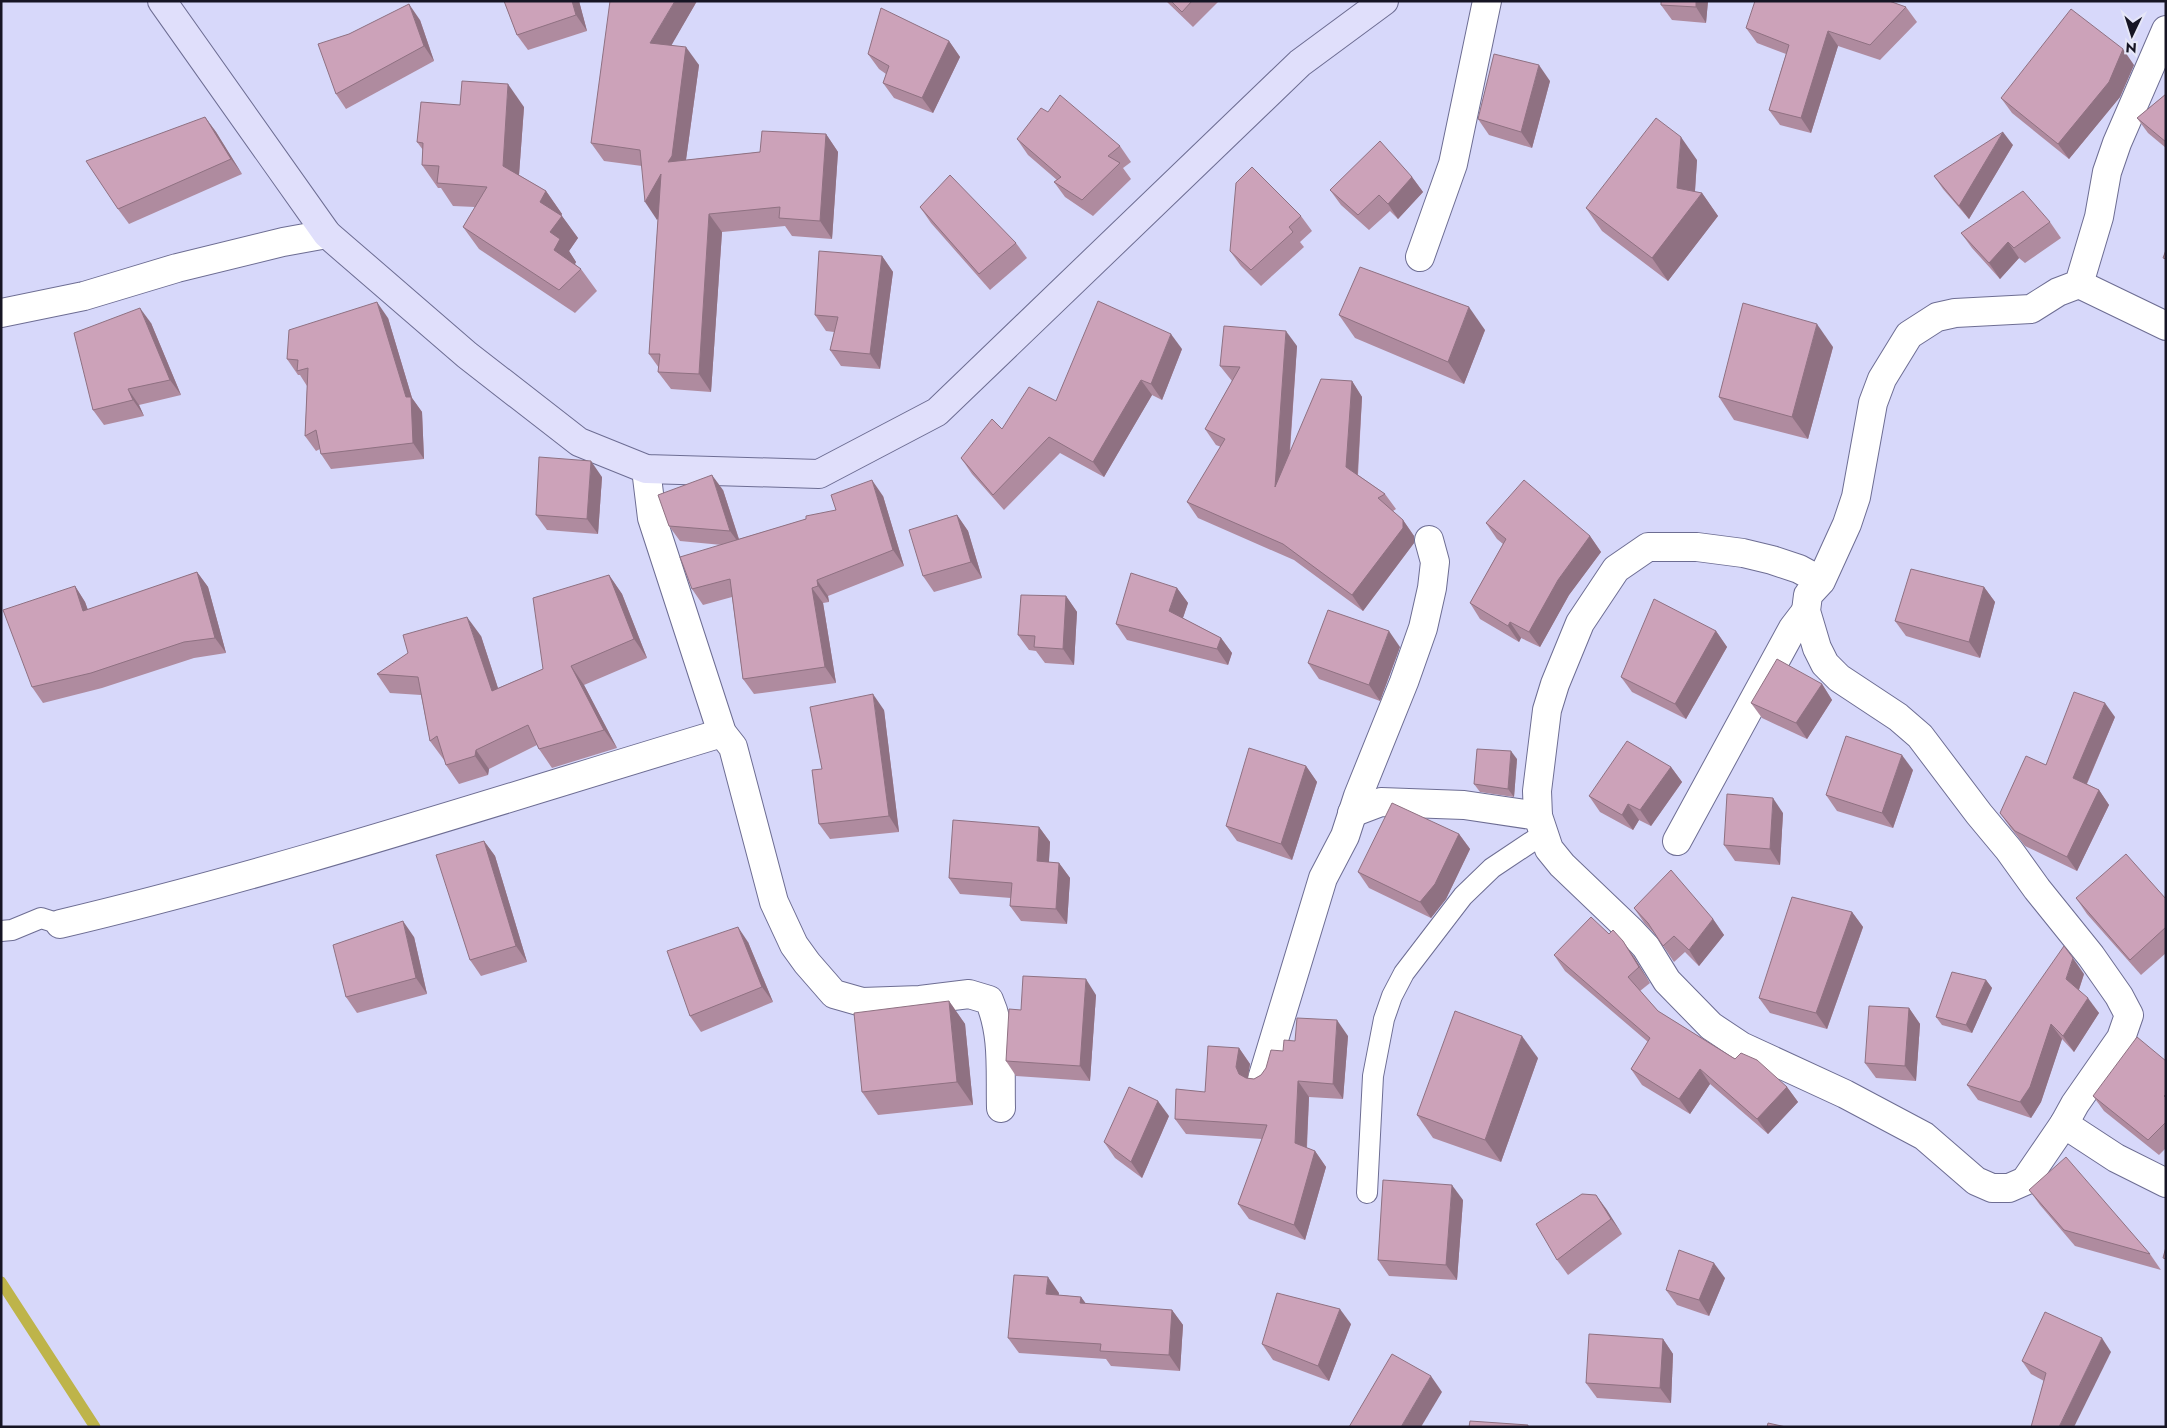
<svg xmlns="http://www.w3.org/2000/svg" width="2167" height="1428" viewBox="0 0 2167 1428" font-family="Jost,sans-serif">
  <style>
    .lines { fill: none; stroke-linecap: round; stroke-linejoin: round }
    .stream { stroke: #beb44a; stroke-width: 11 }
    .service-casing { stroke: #6d6d93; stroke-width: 22 }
    .minor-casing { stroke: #6d6d93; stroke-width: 30 }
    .secondary-casing { stroke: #6d6d93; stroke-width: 30 }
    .service { stroke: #fff; stroke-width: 20 }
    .minor { stroke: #fff; stroke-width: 28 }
    .secondary { stroke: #e0dffb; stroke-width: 28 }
    .wall { fill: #af8b9f }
    .shaded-wall { fill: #8f7182 }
    .building { fill: #cca2b9; stroke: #8f7182 }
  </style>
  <rect width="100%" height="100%" fill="#d7d8fa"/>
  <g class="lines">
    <polyline class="stream" points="1,1282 95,1427"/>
    <g class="service-casing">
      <g id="service">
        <polyline points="1,931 12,930 41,918 60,924"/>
        <polyline points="1367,1193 1373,1076 1384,1019 1392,996 1404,973 1463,896 1492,868 1543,834"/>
      </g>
    </g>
    <g class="minor-casing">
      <g id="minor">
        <polyline points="1420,257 1453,164 1487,1"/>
        <polyline points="2079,284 2166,326"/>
        <polyline points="1,313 84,296 177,268 283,242 327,234"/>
        <path d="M646,469L652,518L722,733L733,747L774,902L794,945L807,963L834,994L862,1002L920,1000L969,994L989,1000C1004,1034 1000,1072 1001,1108"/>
        <polyline points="1821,581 1799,569 1772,560 1743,553 1697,547 1648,547 1616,569 1580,623 1555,684 1547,710 1537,791 1538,816 1549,849 1562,865 1630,930 1646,947 1667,981 1711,1026 1741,1046 1845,1094 1924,1136 1976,1181 1992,1188 2009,1188 2025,1181 2064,1124 2075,1104 2121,1038 2129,1015 2119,996 2091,956 2037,889 2009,850 1979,814 1920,736 1898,717 1839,678 1825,664 1817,648 1806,611 1808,595 1821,581 1847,524 1856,497 1873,403 1882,379 1909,335 1937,317 1955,313 2031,309 2058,292 2079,284 2099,217 2107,172 2117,143 2166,30"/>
        <polyline points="1352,813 1381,802 1464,805 1538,816"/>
        <polyline points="1677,841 1793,628 1806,611"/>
        <path d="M60,924C284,871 502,799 722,733"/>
        <polyline points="1262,1079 1323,878 1345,836 1358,796 1404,682 1423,628 1432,588 1435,562 1429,540"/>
        <polyline points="2064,1124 2116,1158 2166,1183"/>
      </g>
    </g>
    <g class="secondary-casing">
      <polyline id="secondary" points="162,1 327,234 467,355 579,442 646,469 819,474 937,412 1300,63 1384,1"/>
    </g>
    <use href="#service" class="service"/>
    <use href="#minor" class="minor"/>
    <use href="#secondary" class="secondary"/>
  </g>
  <g class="wall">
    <polygon points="504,1 579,1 587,31 528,50 517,35"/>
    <polygon points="697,1 671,45 699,65 686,160 760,152 826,134 838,152 832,239 792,236 785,226 722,232 711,392 671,389 658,372 659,368 649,354 658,218 657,220 642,166 604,161 591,143"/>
    <polygon points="1166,1 1219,1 1193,27"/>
    <polygon points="1708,1 1706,23 1672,20 1661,5"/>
    <polygon points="1906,7 1917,22 1880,60 1838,46 1811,133 1780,125 1769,110 1786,54 1757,43 1746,28"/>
    <polygon points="420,20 434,61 346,109 336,94 349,34"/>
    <polygon points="949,41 960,57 933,113 894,98 883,83 886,74 879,69 868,54"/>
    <polygon points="2134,65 2120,97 2069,159 2012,113 2001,98"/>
    <polygon points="1550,81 1532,148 1489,135 1478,119"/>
    <polygon points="2166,94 2166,148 2148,133 2137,118"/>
    <polygon points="460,105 524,107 519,175 546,191 562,214 561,215 578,238 569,251 576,262 575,264 581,269 597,291 575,313 479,249 463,227 475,207 453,206 441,188 438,188 422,165 423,150 417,142"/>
    <polygon points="1048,112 1120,146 1131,162 1123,168 1131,179 1093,216 1065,197 1054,182 1057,180 1028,155 1017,139"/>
    <polygon points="205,117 216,132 242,174 129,224 118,209"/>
    <polygon points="2013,145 1969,219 1943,189 1934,176"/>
    <polygon points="1697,160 1695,192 1702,193 1718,216 1668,281 1602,231 1586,208"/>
    <polygon points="1412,177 1423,192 1398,219 1390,211 1369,230 1341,205 1330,190"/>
    <polygon points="920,207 1016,243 1027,258 990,290 931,223"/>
    <polygon points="1301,216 1312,231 1300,242 1304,247 1261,286 1241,266 1230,251"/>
    <polygon points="2050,222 2061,238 2025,263 2019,258 2000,279 1972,248 1961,233"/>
    <polygon points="882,256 893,272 880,369 841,366 830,350 834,332 826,331 815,315"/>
    <polygon points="1339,315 1485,330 1464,384 1355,338"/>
    <polygon points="388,318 412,398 422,412 424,459 331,469 321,454 320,449 316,451 305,436 307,386 300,375 298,375 287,359"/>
    <polygon points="151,323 181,395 139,405 144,416 104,425 93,410"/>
    <polygon points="1297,346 1290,452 1352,381 1362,397 1358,475 1385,494 1396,509 1393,511 1403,520 1414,536 1414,543 1363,611 1294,560 1198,518 1187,502 1221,447 1216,445 1205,429 1232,381 1220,366"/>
    <polygon points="1833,347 1808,439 1734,420 1719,397"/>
    <polygon points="1182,349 1162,400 1152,395 1104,477 1060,453 1004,510 972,474 961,458 1002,429 1056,401"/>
    <polygon points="602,477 598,534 547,530 536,515"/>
    <polygon points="723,490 739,539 883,496 904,566 828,596 829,602 823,603 836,683 754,694 743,679 732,597 703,605 692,589 722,545 680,541 669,526"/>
    <polygon points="957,515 968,531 982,578 934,592 923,576"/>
    <polygon points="1486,523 1590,536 1601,552 1569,595 1540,647 1521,638 1519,642 1480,619 1470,603 1503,544 1497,539"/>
    <polygon points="197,572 208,587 226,653 194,658 102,688 43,703 32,687 75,586 85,602 88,610"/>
    <polygon points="609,575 622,594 647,658 584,685 617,748 552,768 539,749 537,745 489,769 488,775 459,784 446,765 444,759 444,760 430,741 421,695 390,693 377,674 481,636 498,688 543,669"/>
    <polygon points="1984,587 1995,602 1980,658 1906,636 1895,621"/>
    <polygon points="1177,588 1188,603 1183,618 1221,638 1232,653 1228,665 1127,640 1116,624"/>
    <polygon points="1066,596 1077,612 1074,665 1045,663 1036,651 1029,650 1018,635"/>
    <polygon points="1716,631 1727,647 1686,719 1632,692 1621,677"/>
    <polygon points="1400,647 1380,701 1319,679 1308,663"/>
    <polygon points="1822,684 1832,700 1807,739 1762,718 1751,703"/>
    <polygon points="884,710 899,832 830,839 819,824 822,769"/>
    <polygon points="2115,717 2087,784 2099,790 2109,805 2077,871 2025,846 2010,827 2000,813 2046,765"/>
    <polygon points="1517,759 1514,797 1480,792 1474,784"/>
    <polygon points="1306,766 1317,782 1292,860 1237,841 1226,826"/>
    <polygon points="1671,767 1682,782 1651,826 1639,820 1633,830 1600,812 1589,796"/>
    <polygon points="1913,770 1893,828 1837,811 1826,795"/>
    <polygon points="1783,813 1780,865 1735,861 1724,845"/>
    <polygon points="1039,827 1050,842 1049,862 1059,863 1070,878 1067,924 1021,921 1010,906 1011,898 960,894 949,878"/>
    <polygon points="1459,834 1470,849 1446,899 1431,918 1369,888 1358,872"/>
    <polygon points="484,841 495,856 527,962 481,976 470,960"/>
    <polygon points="2076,898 2166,899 2166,953 2141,975 2087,914"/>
    <polygon points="1634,908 1713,919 1724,935 1699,966 1685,952 1674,962 1655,934 1645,924"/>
    <polygon points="1852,912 1863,927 1827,1029 1770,1013 1759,998"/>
    <polygon points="1609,934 1634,957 1650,983 1640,991 1658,1011 1735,1059 1787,1087 1798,1102 1768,1134 1710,1084 1690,1114 1642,1085 1631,1069 1648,1042 1565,971 1554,955"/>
    <polygon points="414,937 427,994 357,1013 346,997"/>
    <polygon points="748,942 773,1002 701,1032 690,1016"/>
    <polygon points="2084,974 2079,990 2099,1013 2074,1052 2062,1039 2041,1102 2031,1118 1978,1100 1967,1085"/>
    <polygon points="1986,980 1992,988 1972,1033 1942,1025 1936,1017"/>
    <polygon points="1096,995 1090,1081 1016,1076 1006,1061 1021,1010"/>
    <polygon points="949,1001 965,1024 973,1105 878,1115 862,1092"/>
    <polygon points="1909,1008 1920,1024 1916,1081 1876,1078 1865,1063"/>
    <polygon points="1348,1036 1343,1099 1309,1097 1307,1148 1315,1151 1326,1167 1305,1240 1249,1219 1238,1204 1262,1139 1186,1134 1175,1119 1205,1092 1239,1048 1250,1064 1248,1078 1254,1079 1261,1075 1283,1051 1295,1041"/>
    <polygon points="1538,1058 1501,1162 1433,1138 1417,1115"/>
    <polygon points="2166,1061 2166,1148 2159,1155 2104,1111 2093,1096"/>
    <polygon points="1169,1116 1142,1178 1115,1158 1104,1142"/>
    <polygon points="2029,1190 2150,1254 2161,1270 2075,1246 2040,1205"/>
    <polygon points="1596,1195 1622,1234 1568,1275 1557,1260"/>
    <polygon points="1463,1200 1457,1280 1389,1276 1378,1260"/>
    <polygon points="1725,1278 1709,1316 1677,1305 1666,1290"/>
    <polygon points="1059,1293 1058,1295 1081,1297 1086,1304 1172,1310 1183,1325 1180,1371 1111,1366 1106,1359 1019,1353 1008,1338"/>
    <polygon points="1351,1324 1329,1381 1273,1360 1262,1344"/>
    <polygon points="1663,1339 1673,1354 1671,1403 1597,1398 1586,1383"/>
    <polygon points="2111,1352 2044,1381 2031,1374 2022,1361"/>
  </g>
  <g class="shaded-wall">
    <polygon points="572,1 579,1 587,31 576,15"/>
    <polygon points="675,1 697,1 663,60 650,43"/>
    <polygon points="1696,1 1708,1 1706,23 1696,7"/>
    <polygon points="409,4 420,20 434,61 424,46"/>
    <polygon points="1828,31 1838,46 1811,133 1801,118"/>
    <polygon points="949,41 960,57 933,113 922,98"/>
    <polygon points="686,47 699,65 684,174 668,162"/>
    <polygon points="2123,49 2134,65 2120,97 2069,159 2058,144"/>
    <polygon points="1539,65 1550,81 1532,148 1521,132"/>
    <polygon points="508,84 524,107 518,188 503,166"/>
    <polygon points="205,117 216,132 242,174 231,159"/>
    <polygon points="2003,132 2013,145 1969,219 1959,206"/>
    <polygon points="826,134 838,152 832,239 820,221"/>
    <polygon points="1681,137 1697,160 1694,204 1702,193 1718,216 1668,281 1652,258 1677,188"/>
    <polygon points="661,174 674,192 657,220 645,202"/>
    <polygon points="1412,177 1423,192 1398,219 1388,204"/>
    <polygon points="546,191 562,214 559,220 562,216 578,238 569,251 576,262 570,273 554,250 540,202"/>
    <polygon points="709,214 722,232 711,392 699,374"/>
    <polygon points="2008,242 2019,258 2000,279 1989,263"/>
    <polygon points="882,256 893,272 880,369 870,354"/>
    <polygon points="377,302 388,318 412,398 422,412 424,459 413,443 406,397"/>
    <polygon points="1469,307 1485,330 1464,384 1448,362"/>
    <polygon points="140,308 151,323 181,395 170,380"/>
    <polygon points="1817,324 1833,347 1808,439 1792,417"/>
    <polygon points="1286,331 1297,346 1286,502 1275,487"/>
    <polygon points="1171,334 1182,349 1162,400 1151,384"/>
    <polygon points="1141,380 1152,395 1104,477 1093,462"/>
    <polygon points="1352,381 1362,397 1357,482 1346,467"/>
    <polygon points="128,389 139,405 144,416 133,400"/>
    <polygon points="591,461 602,477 598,534 587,519"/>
    <polygon points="712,475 723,490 741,546 730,531"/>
    <polygon points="872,480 883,496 904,566 893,550"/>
    <polygon points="957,515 968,531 982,578 971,562"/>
    <polygon points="1403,520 1414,536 1414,543 1363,611 1352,595"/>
    <polygon points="1590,536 1601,552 1569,595 1540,647 1529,632 1558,580"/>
    <polygon points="197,572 208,587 226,653 215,638"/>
    <polygon points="609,575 622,594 647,658 634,639"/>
    <polygon points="817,580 828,596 829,602 818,586"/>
    <polygon points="75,586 85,602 94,627 83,611"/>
    <polygon points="1984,587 1995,602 1980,658 1969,642"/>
    <polygon points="812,588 823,603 836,683 825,667"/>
    <polygon points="1177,588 1188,603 1180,626 1169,611"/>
    <polygon points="1066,596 1077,612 1074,665 1063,649"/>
    <polygon points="467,617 481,636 505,710 492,691"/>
    <polygon points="1510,622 1521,638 1519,642 1508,626"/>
    <polygon points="1389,631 1400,647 1380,701 1369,685"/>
    <polygon points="1716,631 1727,647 1686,719 1675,704"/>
    <polygon points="1221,638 1232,653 1228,665 1217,649"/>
    <polygon points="571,666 584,685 617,748 604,730"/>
    <polygon points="1822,684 1832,700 1807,739 1796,723"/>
    <polygon points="873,694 884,710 899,832 889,816"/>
    <polygon points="2105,703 2115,717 2083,792 2073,778"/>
    <polygon points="476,750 489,769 488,775 475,756"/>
    <polygon points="1511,751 1517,759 1514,797 1508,789"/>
    <polygon points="1902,755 1913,770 1893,828 1882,813"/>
    <polygon points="1306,766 1317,782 1292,860 1281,844"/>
    <polygon points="1671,767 1682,782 1651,826 1640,810"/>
    <polygon points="2099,790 2109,805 2077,871 2067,857"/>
    <polygon points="1773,798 1783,813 1780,865 1770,849"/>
    <polygon points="1628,804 1639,820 1633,830 1622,815"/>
    <polygon points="1039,827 1050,842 1048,877 1037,861"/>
    <polygon points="1459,834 1470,849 1446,899 1431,918 1420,902"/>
    <polygon points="484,841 495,856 527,962 516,946"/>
    <polygon points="1059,863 1070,878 1067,924 1056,909"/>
    <polygon points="1852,912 1863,927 1827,1029 1816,1013"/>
    <polygon points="1713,919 1724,935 1699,966 1689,950"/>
    <polygon points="403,921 414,937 427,994 416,978"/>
    <polygon points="738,927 748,942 773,1002 762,987"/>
    <polygon points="1623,941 1634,957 1650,983 1639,967"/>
    <polygon points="2073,958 2084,974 2077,995 2066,979"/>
    <polygon points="1086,979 1096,995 1090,1081 1080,1066"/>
    <polygon points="1986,980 1992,988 1972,1033 1966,1025"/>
    <polygon points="2088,998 2099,1013 2074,1052 2063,1036"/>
    <polygon points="949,1001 965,1024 973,1105 957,1082"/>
    <polygon points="1909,1008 1920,1024 1916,1081 1905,1066"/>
    <polygon points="1337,1020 1348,1036 1343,1099 1333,1084"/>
    <polygon points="2051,1024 2062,1039 2041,1102 2031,1118 2020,1102"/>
    <polygon points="1522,1036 1538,1058 1501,1162 1485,1140"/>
    <polygon points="1239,1048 1250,1064 1247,1083 1239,1074 1236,1067"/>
    <polygon points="1700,1069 1710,1084 1690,1114 1679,1099"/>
    <polygon points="1298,1081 1309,1097 1306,1158 1295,1143"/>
    <polygon points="1787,1087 1798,1102 1768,1134 1757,1119"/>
    <polygon points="1158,1101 1169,1116 1142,1178 1131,1162"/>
    <polygon points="1315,1151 1326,1167 1305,1240 1294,1225"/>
    <polygon points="1452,1185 1463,1200 1457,1280 1446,1265"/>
    <polygon points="1596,1195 1607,1210 1622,1234 1611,1219"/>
    <polygon points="1714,1263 1725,1278 1709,1316 1699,1300"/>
    <polygon points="1048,1277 1059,1293 1057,1310 1046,1294"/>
    <polygon points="1081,1297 1092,1312 1080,1303"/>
    <polygon points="1340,1309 1351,1324 1329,1381 1318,1366"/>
    <polygon points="1172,1310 1183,1325 1180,1371 1169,1355"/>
    <polygon points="2102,1338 2111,1352 2074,1427 2059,1427"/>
    <polygon points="1663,1339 1673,1354 1671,1403 1660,1388"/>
    <polygon points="1431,1376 1442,1392 1421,1427 1401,1427"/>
  </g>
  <g class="building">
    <polygon points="504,1 572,1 576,15 517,35"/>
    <polygon points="610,1 675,1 650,43 686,47 672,156 668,162 760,152 762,131 826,134 820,221 779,218 780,207 709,214 699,374 658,372 660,354 649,354 661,174 645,202 640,150 591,143"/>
    <polygon points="1171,1 1192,1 1182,12"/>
    <polygon points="1661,1 1696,1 1696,7 1661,5"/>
    <polygon points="1755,1 1889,1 1906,7 1870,45 1828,31 1801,118 1769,110 1789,45 1746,28"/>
    <polygon points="409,4 424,46 336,94 318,44 349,34"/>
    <polygon points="881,8 949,41 922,98 883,83 889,66 868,54"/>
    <polygon points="2071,9 2123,49 2109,82 2058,144 2001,98"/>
    <polygon points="1494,54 1539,65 1521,132 1478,119"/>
    <polygon points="462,81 508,84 503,166 546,191 540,202 562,216 550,232 560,239 554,250 581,269 559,290 463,227 487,187 437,183 439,166 422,165 423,143 417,142 421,102 460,105"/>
    <polygon points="2166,94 2166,142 2137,118"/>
    <polygon points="1060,95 1120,146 1108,156 1120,163 1082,200 1054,182 1061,177 1017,139 1041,108 1048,112"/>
    <polygon points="205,117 231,159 118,209 86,161"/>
    <polygon points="1656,118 1681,137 1677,188 1702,193 1652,258 1586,208"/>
    <polygon points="2003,132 1959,206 1934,176"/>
    <polygon points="1380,141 1412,177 1388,204 1379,195 1358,215 1330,190"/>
    <polygon points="1252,167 1301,216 1289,227 1293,232 1251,270 1230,251 1236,183"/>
    <polygon points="950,175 1016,243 979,274 920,207"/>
    <polygon points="2023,191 2050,222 2014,248 2008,242 1989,263 1961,233"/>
    <polygon points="2166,250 2166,259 2163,258"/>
    <polygon points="819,251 882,256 870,354 830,350 838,317 815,315"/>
    <polygon points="1360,267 1469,307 1448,362 1339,315"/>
    <polygon points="1098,301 1171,334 1151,384 1141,380 1093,462 1049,437 993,495 961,458 992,419 1002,429 1029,387 1056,401"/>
    <polygon points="377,302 406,397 411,397 413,443 321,454 316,430 305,436 308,368 297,371 298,360 287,359 289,330"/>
    <polygon points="1743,303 1817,324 1792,417 1719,397"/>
    <polygon points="140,308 170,380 128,389 133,400 93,410 74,333"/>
    <polygon points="1224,326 1286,331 1275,487 1321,379 1352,381 1346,467 1385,494 1378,498 1403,520 1403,528 1352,595 1283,544 1187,502 1225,439 1205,429 1240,367 1220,366"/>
    <polygon points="539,457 591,461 587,519 536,515"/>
    <polygon points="712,475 730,531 669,526 658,495"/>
    <polygon points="872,480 893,550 817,580 818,586 812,588 825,667 743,679 730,579 692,589 680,557 806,519 806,516 836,510 831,495"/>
    <polygon points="1524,480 1590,536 1558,580 1529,632 1510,622 1508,626 1470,603 1506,539 1486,523"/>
    <polygon points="957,515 971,562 923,576 909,530"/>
    <polygon points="1911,569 1984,587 1969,642 1895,621"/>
    <polygon points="197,572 215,638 184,642 91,673 32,687 3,610 75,586 83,611"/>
    <polygon points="1131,573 1177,588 1169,611 1221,638 1217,649 1116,624"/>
    <polygon points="609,575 634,639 571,666 604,730 539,749 528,725 476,750 475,756 446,765 437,736 430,741 418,677 377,674 408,653 403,635 467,617 492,691 543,669 533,598"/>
    <polygon points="1021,595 1066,596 1063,649 1034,647 1035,636 1018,635"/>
    <polygon points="1654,599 1716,631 1675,704 1621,677"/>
    <polygon points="1328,610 1389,631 1369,685 1308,663"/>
    <polygon points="1777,659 1822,684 1796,723 1751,703"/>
    <polygon points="2074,692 2105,703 2073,778 2099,790 2067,857 2015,831 2000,813 2026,756 2046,765"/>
    <polygon points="873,694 889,816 819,824 812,770 822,769 810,707"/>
    <polygon points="1846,736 1902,755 1882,813 1826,795"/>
    <polygon points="1627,741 1671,767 1640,810 1628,804 1622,815 1589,796"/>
    <polygon points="1249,748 1306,766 1281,844 1226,826"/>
    <polygon points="1477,749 1511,751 1508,789 1474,784"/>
    <polygon points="1727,794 1773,798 1770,849 1724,845"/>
    <polygon points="1392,803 1459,834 1435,884 1420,902 1358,872"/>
    <polygon points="953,820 1039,827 1037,861 1059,863 1056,909 1010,906 1012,883 949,878"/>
    <polygon points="484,841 516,946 470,960 436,855"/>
    <polygon points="2126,854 2166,899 2166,927 2130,960 2076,898"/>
    <polygon points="1671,870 1713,919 1689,950 1674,936 1663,946 1648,923 1634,908"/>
    <polygon points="1792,897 1852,912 1816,1013 1759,998"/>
    <polygon points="1591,917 1609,934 1613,930 1623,941 1639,967 1628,977 1658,1011 1735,1059 1741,1053 1757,1060 1787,1087 1757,1119 1700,1069 1679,1099 1631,1069 1650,1038 1554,955"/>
    <polygon points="403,921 416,978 346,997 333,945"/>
    <polygon points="738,927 762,987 690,1016 667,951"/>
    <polygon points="2064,946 2073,958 2066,979 2088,998 2063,1036 2051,1024 2030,1087 2020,1102 1967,1085"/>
    <polygon points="1952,972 1986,980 1966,1025 1936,1017"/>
    <polygon points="1023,976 1086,979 1080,1066 1006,1061 1009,1009 1021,1010"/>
    <polygon points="949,1001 957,1082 862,1092 854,1013"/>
    <polygon points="1869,1006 1909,1008 1905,1066 1865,1063"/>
    <polygon points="1455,1011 1522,1036 1485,1140 1417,1115"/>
    <polygon points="1297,1018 1337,1020 1333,1084 1298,1081 1295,1143 1315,1151 1294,1225 1238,1204 1267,1125 1175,1119 1176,1089 1205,1092 1208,1046 1239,1048 1236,1067 1239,1074 1246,1078 1254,1079 1261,1075 1266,1068 1271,1050 1283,1051 1284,1040 1295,1041"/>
    <polygon points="2137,1037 2166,1061 2166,1094 2164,1096 2166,1098 2166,1122 2148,1140 2093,1096"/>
    <polygon points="1129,1087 1158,1101 1131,1162 1104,1142"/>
    <polygon points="2066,1157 2150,1254 2064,1230 2029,1190"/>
    <polygon points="1383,1180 1452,1185 1446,1265 1378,1260"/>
    <polygon points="1582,1194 1596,1195 1611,1219 1557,1260 1536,1224"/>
    <polygon points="2166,1247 2166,1259 2163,1258"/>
    <polygon points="1679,1250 1714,1263 1699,1300 1666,1290"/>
    <polygon points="1014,1275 1048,1277 1046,1294 1081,1297 1080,1303 1172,1310 1169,1355 1100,1351 1101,1344 1008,1338"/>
    <polygon points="1277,1293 1340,1309 1318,1366 1262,1344"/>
    <polygon points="2045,1312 2102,1338 2059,1427 2031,1427 2046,1373 2022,1361"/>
    <polygon points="1589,1334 1663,1339 1660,1388 1586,1383"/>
    <polygon points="1392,1354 1431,1376 1401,1427 1349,1427"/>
    <polygon points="1470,1421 1528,1425 1528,1427 1469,1427"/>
    <polygon points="1768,1423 1786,1427 1767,1427"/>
  </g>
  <rect width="2167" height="1428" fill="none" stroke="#161524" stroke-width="5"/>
  <g transform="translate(2132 35) rotate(184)" stroke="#e6e7f8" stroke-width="4" paint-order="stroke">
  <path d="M0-4L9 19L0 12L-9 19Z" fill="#161524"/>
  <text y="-8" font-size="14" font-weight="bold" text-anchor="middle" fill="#161524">N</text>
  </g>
</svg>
